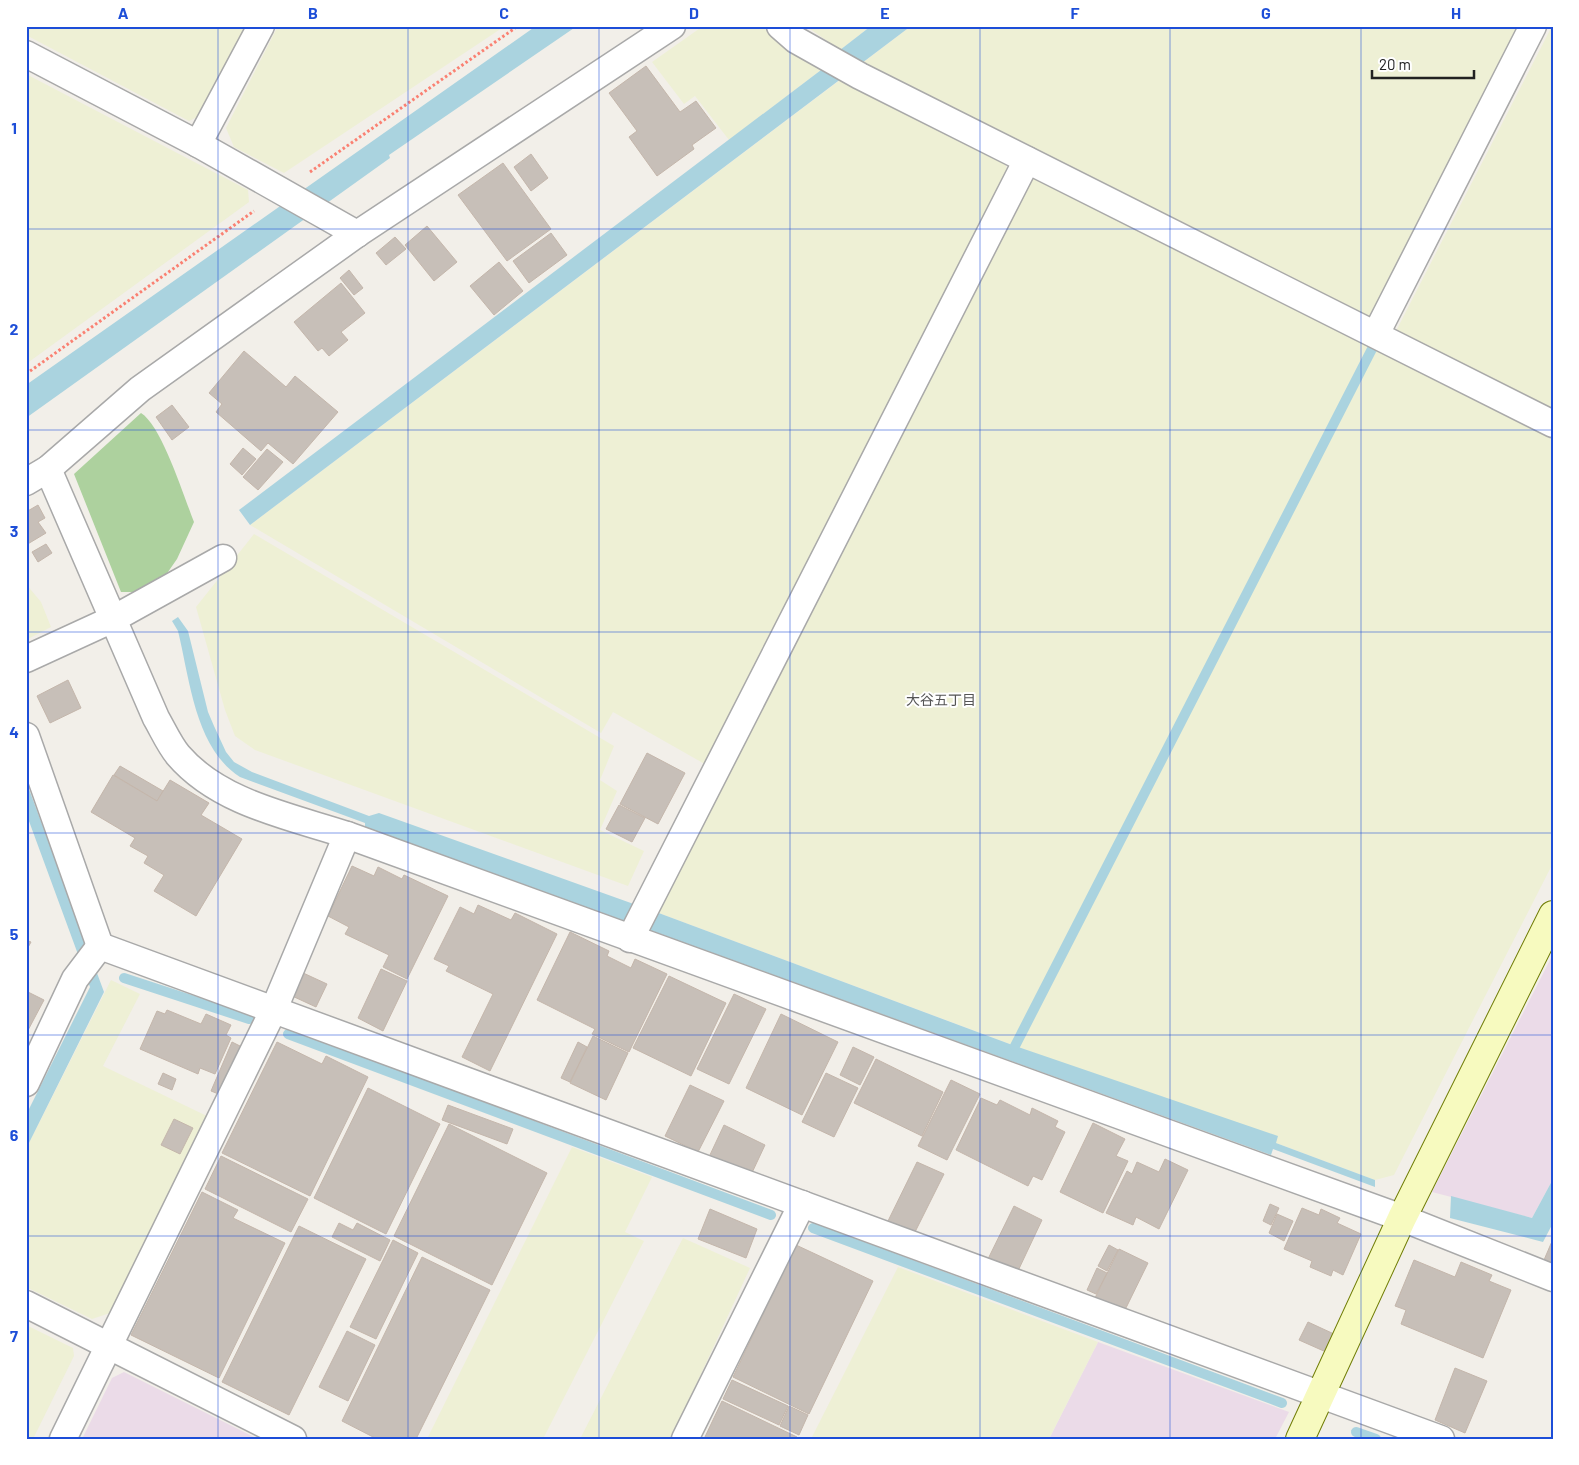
<svg xmlns="http://www.w3.org/2000/svg" width="1579" height="1465" viewBox="0 0 1579 1465" font-family="Barlow,'Noto Sans JP',sans-serif">
  <style>
    .industrial { fill: #ebdbe8 }
    .farmland { fill: #eef0d5 }
    .forest { fill: #add19e }
    .water { fill: #aad3df }
    .lines { fill: none; stroke-linecap: round; stroke-linejoin: round }
    .stream { stroke: #aad3df; stroke-width: 10 }
    .building { fill: #c7bfb8; stroke: #c4b6ab }
    .street-casing { stroke: #a9a9a9; stroke-width: 29 }
    .secondary-casing { stroke: #707d05; stroke-width: 30 }
    .path { stroke: #fa8072; stroke-width: 3; stroke-dasharray: 2.5 2.5; stroke-linecap: butt }
    .street { stroke: #fff; stroke-width: 26 }
    .secondary { stroke: #f7fabf; stroke-width: 28 }
    .grid { fill: none; stroke: #1d4ed8; stroke-width: 1; stroke-opacity: 0.55 }
    .labels { text-anchor: middle; dominant-baseline: central; stroke-width: 4; stroke-linejoin: round; paint-order: stroke }
    .neighbourhood-label { font-size: 14px; fill: #555; stroke: #fff }
    .neatline { fill: none; stroke: #1d4ed8; stroke-width: 2 }
    .grid-label { font-size: 16px; text-anchor: middle; font-weight: bold; fill: #1d4ed8 }
  </style>
  <rect width="100%" height="100%" fill="#f2efe9"/>
  <g class="industrial">
    <polygon points="1553,954 1553,1179 1532,1218 1432,1192"/>
    <polygon points="1098,1342 1289,1412 1275,1439 1049,1439"/>
    <polygon points="124,1372 258,1439 82,1439 112,1378"/>
  </g>
  <g class="farmland">
    <polygon points="26,26 249,26 201,115 189,121 26,35"/>
    <polygon points="278,26 505,26 284,173 234,147 226,128"/>
    <polygon points="703,26 760,26 825,67 729,140 695,96 684,104 652,62"/>
    <polygon points="806,26 871,26 840,50"/>
    <polygon points="911,26 1521,26 1374,313 1362,319 857,67"/>
    <polygon points="1552,26 1553,26 1553,416 1394,335"/>
    <polygon points="26,74 248,190 249,202 26,364"/>
    <polygon points="844,77 1003,158 1009,174 710,767 613,712 601,733 250,525"/>
    <polygon points="1037,174 1553,435 1553,863 1394,1175 1375,1180 656,912 1024,180"/>
    <polygon points="254,534 614,746 600,780 617,791 600,830 644,851 628,886 255,750 235,736 225,710 196,607"/>
    <polygon points="26,584 41,602 51,627 26,640"/>
    <polygon points="111,980 140,994 103,1066 209,1117 110,1313 92,1319 26,1287 26,1149"/>
    <polygon points="572,1147 652,1177 625,1232 644,1241 543,1439 427,1439"/>
    <polygon points="683,1238 750,1268 671,1439 580,1439"/>
    <polygon points="898,1267 1098,1342 1049,1439 811,1439"/>
    <polygon points="26,1325 73,1348 74,1356 33,1439 26,1439"/>
  </g>
  <path class="forest" d="M141,413C162,426 184,497 194,522L177,559L154,592H121L74,474Z"/>
  <g class="water">
    <polygon points="536,26 577,26 389,155 390,158 26,418 26,385"/>
    <polygon points="871,26 911,26 250,525 239,510 825,67 840,50"/>
    <path d="M178,617L188,631L208,712L214,726L226,752L234,762L252,772L369,816L379,813L656,912L1015,1046L1278,1136L1276,1143L1375,1180V1187L1273,1149L1271,1155L365,827V823L240,777C195,748 190,680 178,631L172,621Z"/>
    <polygon points="26,781 104,992 26,1149 26,1115 90,987 26,813"/>
    <polygon points="1553,1179 1553,1223 1543,1242 1450,1218 1451,1196 1532,1218"/>
  </g>
  <g class="lines">
    <g class="stream">
      <polyline points="124,978 249,1019"/>
      <polyline points="288,1034 771,1215"/>
      <polyline points="1015,1046 1374,345"/>
      <polyline points="813,1228 1282,1403"/>
      <polyline points="1356,1432 1376,1439"/>
    </g>
  </g>
  <g class="building">
    <polygon points="646,66 680,112 696,101 716,128 692,145 694,149 657,176 629,137 637,131 609,93"/>
    <polygon points="531,154 548,178 531,191 514,167"/>
    <polygon points="503,163 551,229 507,261 458,195"/>
    <polygon points="427,226 457,262 434,281 405,245"/>
    <polygon points="551,233 567,255 529,283 513,261"/>
    <polygon points="395,237 406,249 386,265 376,253"/>
    <polygon points="499,262 523,291 494,315 470,286"/>
    <polygon points="349,270 363,288 354,295 340,278"/>
    <polygon points="341,283 365,313 341,332 348,340 329,356 322,348 318,351 294,322"/>
    <polygon points="244,351 286,387 295,376 338,412 293,464 268,443 261,451 216,412 222,404 209,393"/>
    <polygon points="172,405 189,427 172,440 156,417"/>
    <polygon points="243,448 256,459 242,475 230,464"/>
    <polygon points="267,449 283,462 258,490 243,477"/>
    <polygon points="38,505 45,518 38,522 46,533 26,545 26,512"/>
    <polygon points="46,544 52,553 38,562 32,552"/>
    <polygon points="68,680 81,708 50,723 37,696"/>
    <polygon points="647,753 685,773 658,824 620,804"/>
    <polygon points="120,766 163,791 157,801 114,775"/>
    <polygon points="113,775 157,801 170,780 209,803 201,815 242,839 196,916 154,891 164,875 144,863 148,856 130,846 135,838 91,812"/>
    <polygon points="619,805 645,818 632,842 606,829"/>
    <polygon points="352,866 374,876 378,867 402,879 404,875 448,896 407,979 383,967 389,955 345,934 349,927 328,916"/>
    <polygon points="478,905 511,920 515,913 557,934 490,1071 462,1057 493,994 446,971 449,966 434,959 460,907 474,914"/>
    <polygon points="570,932 609,951 607,956 631,968 635,959 667,974 629,1052 592,1034 595,1029 537,1000"/>
    <polygon points="26,940 31,942 26,951"/>
    <polygon points="381,969 407,981 383,1031 358,1018"/>
    <polygon points="301,972 327,984 316,1007 290,995"/>
    <polygon points="669,976 726,1003 691,1076 633,1048"/>
    <polygon points="26,991 44,1000 26,1034"/>
    <polygon points="734,994 766,1009 729,1084 697,1069"/>
    <polygon points="167,1010 201,1024 206,1014 231,1025 226,1035 231,1038 215,1074 200,1068 198,1074 140,1049 157,1011 165,1014"/>
    <polygon points="781,1014 838,1042 802,1115 746,1088"/>
    <polygon points="593,1036 628,1053 606,1100 570,1083"/>
    <polygon points="232,1042 242,1047 221,1095 211,1091"/>
    <polygon points="277,1042 322,1064 326,1056 368,1077 310,1196 222,1153"/>
    <polygon points="578,1042 587,1047 570,1082 561,1078"/>
    <polygon points="853,1047 874,1057 860,1085 840,1075"/>
    <polygon points="876,1059 943,1092 922,1136 854,1103"/>
    <polygon points="163,1073 176,1079 172,1090 158,1084"/>
    <polygon points="826,1073 858,1088 834,1137 802,1122"/>
    <polygon points="951,1080 980,1094 947,1160 918,1146"/>
    <polygon points="690,1085 724,1101 698,1152 665,1136"/>
    <polygon points="368,1088 440,1124 386,1234 314,1198"/>
    <polygon points="981,1098 997,1105 1000,1100 1030,1115 1032,1108 1058,1121 1055,1127 1065,1132 1042,1180 1033,1176 1028,1186 956,1150"/>
    <polygon points="448,1105 513,1129 507,1144 442,1120"/>
    <polygon points="174,1119 193,1128 180,1154 161,1145"/>
    <polygon points="1093,1123 1125,1139 1116,1156 1128,1161 1103,1213 1060,1192"/>
    <polygon points="449,1124 547,1173 492,1285 394,1236"/>
    <polygon points="724,1125 765,1145 750,1177 709,1157"/>
    <polygon points="221,1156 308,1199 291,1232 205,1189"/>
    <polygon points="1165,1159 1188,1170 1159,1229 1136,1217 1133,1225 1106,1213 1127,1171 1132,1174 1137,1162 1159,1172"/>
    <polygon points="917,1162 944,1174 914,1234 888,1221"/>
    <polygon points="202,1192 238,1210 233,1218 285,1243 219,1378 131,1335"/>
    <polygon points="1270,1204 1279,1208 1271,1225 1263,1221"/>
    <polygon points="1014,1206 1042,1220 1017,1273 988,1259"/>
    <polygon points="1302,1208 1319,1215 1321,1209 1340,1218 1337,1223 1361,1234 1343,1275 1333,1270 1331,1276 1310,1267 1312,1261 1284,1249"/>
    <polygon points="710,1209 757,1229 746,1258 698,1239"/>
    <polygon points="1277,1214 1293,1221 1284,1241 1269,1233"/>
    <polygon points="339,1223 353,1230 357,1223 390,1240 380,1261 332,1237"/>
    <polygon points="299,1226 366,1259 289,1415 222,1382"/>
    <polygon points="1553,1239 1553,1264 1544,1260"/>
    <polygon points="393,1240 418,1253 376,1339 350,1327"/>
    <polygon points="796,1245 873,1281 809,1414 733,1377"/>
    <polygon points="1109,1245 1118,1250 1107,1271 1098,1266"/>
    <polygon points="1119,1249 1148,1263 1124,1312 1095,1298"/>
    <polygon points="422,1257 490,1290 416,1439 377,1439 342,1421"/>
    <polygon points="1414,1260 1455,1277 1461,1262 1492,1275 1489,1281 1511,1290 1483,1358 1401,1324 1406,1310 1395,1306"/>
    <polygon points="1097,1268 1107,1273 1096,1294 1087,1290"/>
    <polygon points="1308,1322 1334,1334 1326,1352 1299,1340"/>
    <polygon points="347,1331 375,1345 348,1401 319,1387"/>
    <polygon points="1455,1368 1487,1381 1465,1433 1435,1420"/>
    <polygon points="732,1380 788,1406 779,1425 723,1399"/>
    <polygon points="722,1401 797,1437 796,1439 704,1439"/>
    <polygon points="789,1406 808,1415 799,1435 780,1426"/>
  </g>
  <g class="lines">
    <g class="street-casing">
      <g id="street">
        <polyline points="780,26 796,40 860,76 1553,424"/>
        <polyline points="26,54 198,144 357,234"/>
        <polyline points="198,144 261,26"/>
        <polyline points="1376,334 1533,26"/>
        <path d="M48,469L156,718C163,730 169,744 178,755C219,803 289,816 347,835L1402,1218L1553,1278"/>
        <polyline points="26,482 48,469 140,389 357,234 672,26"/>
        <polyline points="26,659 113,619 223,558"/>
        <polyline points="26,736 100,946"/>
        <polyline points="630,939 1027,160"/>
        <polyline points="100,946 1441,1439"/>
        <polyline points="26,1083 75,979 100,946"/>
        <polyline points="26,1304 293,1439"/>
        <polyline points="63,1439 274,1009 347,835"/>
        <polyline points="685,1439 802,1204"/>
      </g>
    </g>
    <g class="secondary-casing">
      <polyline id="secondary" points="1300,1439 1402,1218 1553,915"/>
    </g>
    <g class="path">
      <polyline points="310,172 518,26"/>
      <polyline points="26,374 254,211"/>
    </g>
    <use href="#street" class="street"/>
    <use href="#secondary" class="secondary"/>
  </g>
  <path class="grid" d="M218,26V1439M408,26V1439M599,26V1439M790,26V1439M980,26V1439M1170,26V1439M1361,26V1439M26,229H1553M26,430H1553M26,632H1553M26,833H1553M26,1035H1553M26,1236H1553"/>
  <g class="labels">
    <g class="neighbourhood-label">
      <text x="941" y="699">大谷五丁目</text>
    </g>
  </g>
  <rect width="1579" height="1465" fill="none" stroke="#ffffff" stroke-width="55"/>
  <path d="M1372 70v8h102v-8" fill="none" stroke="#222222" stroke-width="2.5"/>
  <text x="1379" y="70" font-size="15" fill="#222222" stroke="#ffffff" stroke-width="4" paint-order="stroke">20 m</text>
  <rect x="28" y="28" width="1524" height="1410" class="neatline"/>
  <g class="grid-label">
    <text x="123" y="19">A</text>
    <text x="313" y="19">B</text>
    <text x="504" y="19">C</text>
    <text x="694" y="19">D</text>
    <text x="885" y="19">E</text>
    <text x="1075" y="19">F</text>
    <text x="1266" y="19">G</text>
    <text x="1456" y="19">H</text>
    <text x="14" y="134">1</text>
    <text x="14" y="335">2</text>
    <text x="14" y="537">3</text>
    <text x="14" y="738">4</text>
    <text x="14" y="940">5</text>
    <text x="14" y="1141">6</text>
    <text x="14" y="1342">7</text>
  </g>
</svg>
